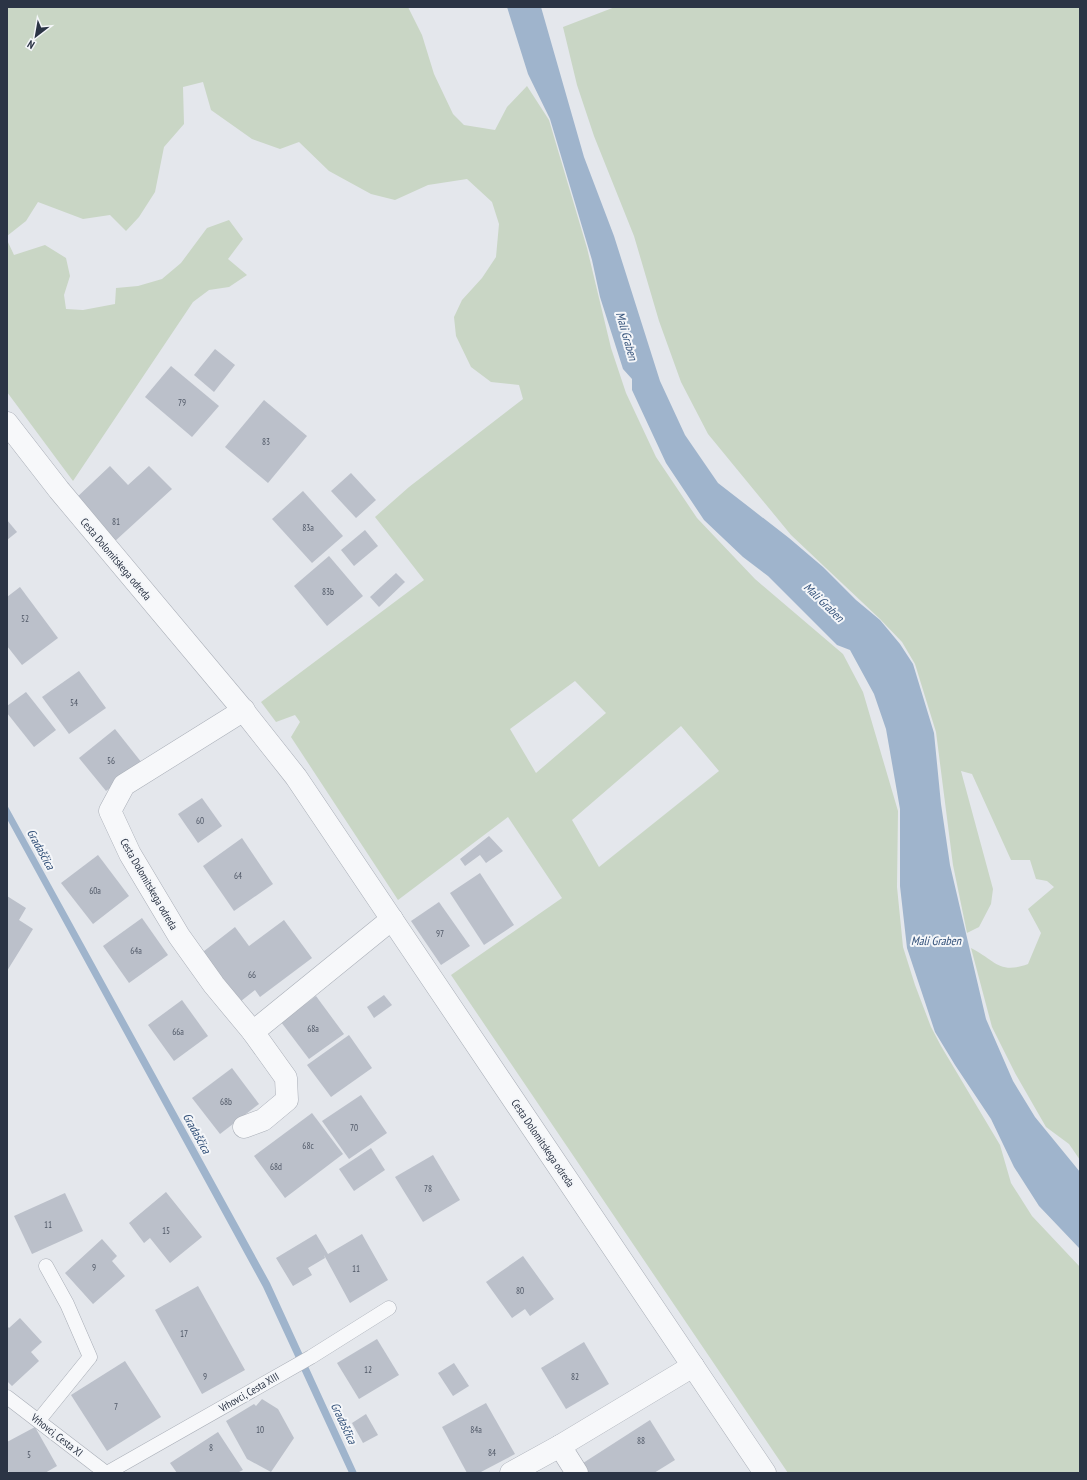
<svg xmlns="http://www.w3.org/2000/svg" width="1087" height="1480" viewBox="0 0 1087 1480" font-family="'PT Sans Narrow',sans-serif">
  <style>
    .green { fill: #c9d6c5; fill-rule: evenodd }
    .water { fill: #9fb4cc }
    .building { fill: #bbc0ca }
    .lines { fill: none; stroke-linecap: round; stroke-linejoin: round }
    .service-casing { stroke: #a9aeb7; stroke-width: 15 }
    .minor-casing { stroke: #a9aeb7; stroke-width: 23 }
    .tertiary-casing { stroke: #a9aeb7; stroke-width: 23 }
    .service { stroke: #f7f8fa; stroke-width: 14 }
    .minor { stroke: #f7f8fa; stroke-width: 22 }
    .tertiary { stroke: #f7f8fa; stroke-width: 22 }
    .labels { text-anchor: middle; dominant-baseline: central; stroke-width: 4; stroke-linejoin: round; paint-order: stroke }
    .number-label { font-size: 9px; fill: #4f5766 }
    .street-label { font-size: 11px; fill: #2b3445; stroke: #f4f6f9 }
    .water-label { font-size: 12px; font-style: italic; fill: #34527a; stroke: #f4f6f9 }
  </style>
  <rect width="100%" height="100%" fill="#e4e7ec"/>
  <g class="green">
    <path d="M7,7H408L422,35L434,74L453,114L464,125L495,130L507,107L527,86L549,120L587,248L611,348L626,393L656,457L697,518L755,579L843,654L863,692L898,811L897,887L903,947L915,985L931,1027L941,1046L1000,1145L1011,1183L1032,1216L1080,1267V1473H788L451,975L562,898L508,817L398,900L291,737L300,722L295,715L276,722L261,702L424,580L375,517L409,487L523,399L519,385L491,382L471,367L456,336L454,317L462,300L482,278L496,257L499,224L492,202L467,179L428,185L395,200L371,194L329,171L299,142L280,149L252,139L211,110L203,82L183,87L184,124L164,147L155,192L139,217L126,231L110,215L83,219L38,202L26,221L7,236ZM575,681L606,713L536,773L510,729ZM681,726L719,771L599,867L572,820Z"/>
    <path d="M615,7H1080V1160L1069,1144L1046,1127L1015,1073L992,1027L971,948C995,960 999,975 1028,964L1041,933L1028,909L1054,887L1047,881L1036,879L1030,860H1011L972,774L961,771L993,889L991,904L979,927L967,933L953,865L936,732L915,664L902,642L880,619L791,535L708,434L681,382L659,321L634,236L594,136L577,85L563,27Z"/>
    <polygon points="229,220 243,239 228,259 247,275 229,287 209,290 193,302 73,481 7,392 7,240 14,255 45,245 66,258 70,276 64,295 66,309 83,310 115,304 116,288 138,286 162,279 181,263 207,228"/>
  </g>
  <g class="water">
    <polygon points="507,7 541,7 584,157 614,236 660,381 685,435 718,483 789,538 823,567 856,600 880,620 900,644 913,664 934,733 941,804 950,865 986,1019 1013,1081 1035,1117 1080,1172 1080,1249 1039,1206 1014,1167 991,1119 955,1065 935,1032 907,948 900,886 900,809 886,729 874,694 850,650 837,645 768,576 743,557 704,520 666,463 632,390 632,379 623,369 600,297 592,260 550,119 528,74"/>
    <polygon points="7,805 270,1283 357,1473 349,1473 263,1287 7,819"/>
  </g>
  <g class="building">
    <polygon points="215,349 235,365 214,392 194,375"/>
    <polygon points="171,366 219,406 192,437 145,397"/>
    <polygon points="264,400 307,436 268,483 225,447"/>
    <polygon points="110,466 128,485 149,466 172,489 114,542 74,500"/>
    <polygon points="351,473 376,500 356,518 331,491"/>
    <polygon points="303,491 343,536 312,563 272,519"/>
    <polygon points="7,520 17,532 7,540"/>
    <polygon points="365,530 378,546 354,566 341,550"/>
    <polygon points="329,556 363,596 327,626 294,586"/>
    <polygon points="396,573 405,582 379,607 370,597"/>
    <polygon points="20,587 58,638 22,665 7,646 7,597"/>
    <polygon points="79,671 106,708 69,734 42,697"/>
    <polygon points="26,692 56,730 34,747 7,713 7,706"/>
    <polygon points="115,729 142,763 106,791 79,758"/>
    <polygon points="202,798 222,826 198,843 178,814"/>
    <polygon points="489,836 503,851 486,863 480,855 465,866 460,859"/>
    <polygon points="242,838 273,884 234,911 203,866"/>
    <polygon points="98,855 129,896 93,924 61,883"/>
    <polygon points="480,873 514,925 484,945 450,893"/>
    <polygon points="7,896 26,908 19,920 33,929 7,971"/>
    <polygon points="439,902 470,946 441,965 411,921"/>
    <polygon points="142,918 168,955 129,983 103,946"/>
    <polygon points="284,920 312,958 260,997 255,990 236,1005 199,955 235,927 249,946"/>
    <polygon points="384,995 392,1005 374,1018 367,1007"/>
    <polygon points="316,996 344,1034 309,1059 281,1022"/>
    <polygon points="182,1000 208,1036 174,1061 148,1025"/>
    <polygon points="349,1035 372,1068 331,1097 307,1065"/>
    <polygon points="232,1068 259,1104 220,1134 192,1098"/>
    <polygon points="361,1095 387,1133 349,1159 322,1121"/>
    <polygon points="312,1113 343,1154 285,1198 254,1156"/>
    <polygon points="371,1148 385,1170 354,1191 339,1169"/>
    <polygon points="433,1155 460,1200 423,1222 395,1177"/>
    <polygon points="166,1192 202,1237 170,1263 150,1238 144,1243 129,1223"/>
    <polygon points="65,1193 83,1231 32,1254 14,1216"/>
    <polygon points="316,1234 328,1254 362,1234 388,1280 350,1303 324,1255 325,1258 308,1268 312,1275 293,1286 276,1258"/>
    <polygon points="102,1239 117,1256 112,1261 125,1276 93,1304 65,1273"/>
    <polygon points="523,1256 554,1299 530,1316 525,1309 512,1318 486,1282"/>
    <polygon points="198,1286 245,1370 202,1394 155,1310"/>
    <polygon points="20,1318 42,1342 31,1352 39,1361 12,1386 7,1381 7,1326 9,1328"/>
    <polygon points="377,1339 399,1375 359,1399 337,1363"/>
    <polygon points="584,1342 609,1384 566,1409 541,1368"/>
    <polygon points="125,1361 161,1417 107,1451 71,1395"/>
    <polygon points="454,1363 469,1386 453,1396 438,1373"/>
    <polygon points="262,1399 278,1409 294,1438 271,1472 247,1459 226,1421 254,1404 256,1406"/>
    <polygon points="486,1403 515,1454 479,1473 467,1473 442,1427"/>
    <polygon points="366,1414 378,1435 363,1443 352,1423"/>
    <polygon points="650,1420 675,1460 654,1473 585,1473 580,1465"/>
    <polygon points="35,1427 57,1466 45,1473 10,1473 7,1469 7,1442"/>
    <polygon points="218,1432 243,1470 237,1473 177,1473 170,1463"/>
  </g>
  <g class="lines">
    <g class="service-casing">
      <g id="service">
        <polyline points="7,1397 106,1473"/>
        <polyline points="39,1420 90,1357 67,1304 46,1266"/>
        <polyline points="107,1473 311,1357 389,1308"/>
      </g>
    </g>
    <g class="minor-casing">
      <g id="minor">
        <polyline points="244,710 124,785 110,811 130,854 179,936 214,985 253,1032 286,1078 287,1100 263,1120 244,1127"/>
        <polyline points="253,1032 392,919"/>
        <polyline points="511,1473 560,1446"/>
        <polyline points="577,1473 560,1446 693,1366"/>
      </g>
    </g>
    <g class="tertiary-casing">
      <polyline id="tertiary" points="7,423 59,490 239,705 296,777 765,1473"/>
    </g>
    <use href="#service" class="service"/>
    <use href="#minor" class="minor"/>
    <use href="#tertiary" class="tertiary"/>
  </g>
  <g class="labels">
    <g class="number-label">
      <text x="182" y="402">79</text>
      <text x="266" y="441">83</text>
      <text x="116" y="521">81</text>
      <text x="308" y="527">83a</text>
      <text x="328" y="591">83b</text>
      <text x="25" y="618">52</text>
      <text x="74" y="702">54</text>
      <text x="111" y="760">56</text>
      <text x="200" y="820">60</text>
      <text x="238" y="875">64</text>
      <text x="95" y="890">60a</text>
      <text x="440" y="933">97</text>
      <text x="136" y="950">64a</text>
      <text x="252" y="974">66</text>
      <text x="313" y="1028">68a</text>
      <text x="178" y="1031">66a</text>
      <text x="226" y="1101">68b</text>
      <text x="354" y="1127">70</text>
      <text x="308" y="1145">68c</text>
      <text x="276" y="1166">68d</text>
      <text x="428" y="1188">78</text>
      <text x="48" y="1224">11</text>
      <text x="166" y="1230">15</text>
      <text x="94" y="1267">9</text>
      <text x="356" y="1268">11</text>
      <text x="520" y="1290">80</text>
      <text x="184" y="1333">17</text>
      <text x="368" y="1369">12</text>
      <text x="205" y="1376">9</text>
      <text x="575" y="1376">82</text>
      <text x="116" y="1406">7</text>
      <text x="260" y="1429">10</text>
      <text x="476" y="1429">84a</text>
      <text x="641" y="1440">88</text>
      <text x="211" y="1447">8</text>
      <text x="492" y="1452">84</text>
      <text x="29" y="1454">5</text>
    </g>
    <g class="street-label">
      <text transform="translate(116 559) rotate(50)">Cesta Dolomitskega odreda</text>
      <text transform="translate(149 884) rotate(60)">Cesta Dolomitskega odreda</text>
      <text transform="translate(543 1143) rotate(56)">Cesta Dolomitskega odreda</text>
      <text transform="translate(249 1392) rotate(-30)">Vrhovci, Cesta XIII</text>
      <text transform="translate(57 1435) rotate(38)">Vrhovci, Cesta XI</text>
    </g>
    <g class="water-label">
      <text transform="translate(627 336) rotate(74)">Mali Graben</text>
      <text transform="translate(824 602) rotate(44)">Mali Graben</text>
      <text transform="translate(41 849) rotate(61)">Gradaščica</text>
      <text x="936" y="940">Mali Graben</text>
      <text transform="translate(197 1133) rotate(61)">Gradaščica</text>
      <text transform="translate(344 1423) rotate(65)">Gradaščica</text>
    </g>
  </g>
  <rect width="1087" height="1480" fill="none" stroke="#2b3445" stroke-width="16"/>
  <g transform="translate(36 36) rotate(211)" stroke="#f4f6f9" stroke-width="3" paint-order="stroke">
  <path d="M0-3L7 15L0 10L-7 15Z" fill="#2b3445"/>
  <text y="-6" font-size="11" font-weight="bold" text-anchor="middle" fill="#2b3445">N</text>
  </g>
</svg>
